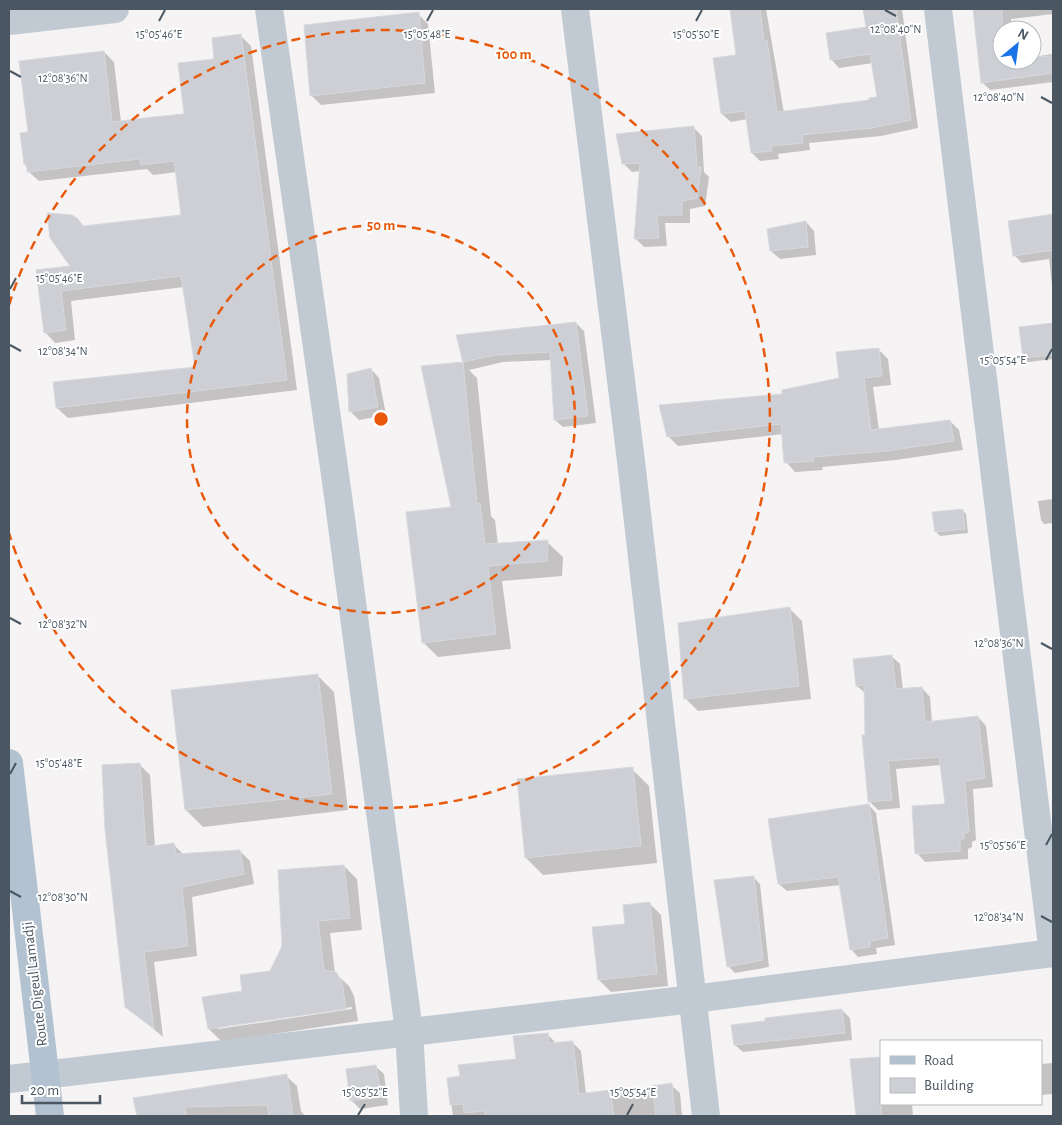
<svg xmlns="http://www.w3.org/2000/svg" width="1062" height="1125" viewBox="0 0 1062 1125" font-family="'Alegreya Sans',sans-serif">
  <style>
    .shadow { fill: #0003; fill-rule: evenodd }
    .building { fill: #cdcfd5; stroke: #d7d9de }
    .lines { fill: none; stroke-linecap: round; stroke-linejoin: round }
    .minor { stroke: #c1cad2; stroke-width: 28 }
    .major { stroke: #b3c2d1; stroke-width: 28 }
    .ticks { fill: none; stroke: #4a5661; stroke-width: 2 }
    .ring { fill: none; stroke: #e8590c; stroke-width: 2.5; stroke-dasharray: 9 6 }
    .labels { text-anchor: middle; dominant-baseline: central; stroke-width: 4; stroke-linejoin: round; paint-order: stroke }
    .street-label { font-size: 15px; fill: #4a5661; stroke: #fff }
    .ticks-label { font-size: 12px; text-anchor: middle; fill: #4a5661; stroke: #fff; stroke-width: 4; stroke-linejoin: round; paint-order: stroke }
    .centre { fill: #e8590c; stroke: #fff; stroke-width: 2.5 }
    .ring-label { font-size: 15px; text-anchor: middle; font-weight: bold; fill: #e8590c; stroke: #fff; stroke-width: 4; stroke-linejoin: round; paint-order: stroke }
  </style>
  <rect width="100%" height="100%" fill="#f5f3f3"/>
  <g class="shadow">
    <polygon points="732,9 766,9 784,113 871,102 878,98 873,63 839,68 831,59 867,28 864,9 902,9 918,128 881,136 809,143 810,150 778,154 779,159 760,161 752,153 748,119 731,122 722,114 738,56"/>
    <polygon points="974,9 1053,9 1053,14 1011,19 1012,30 1002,30 1002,60 1032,60 1032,57 1053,54 1053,82 990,90 982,82"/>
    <polygon points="418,14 428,24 435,93 321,105 311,95"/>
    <polygon points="241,36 251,46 297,390 68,418 57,408 196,368 184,287 71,301 75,340 55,343 45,332 37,271 72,267 77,220 84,227 183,216 177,172 153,175 147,169 39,181 28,171 25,164 29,133 104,52 114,62 121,122 185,115 215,60"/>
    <polygon points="693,127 702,136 704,172 709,177 705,206 690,209 690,223 665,223 667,246 644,247 635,238 640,171 632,172 623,163"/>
    <polygon points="1053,215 1053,294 1049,259 1022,263 1014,255 1009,222"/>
    <polygon points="806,222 814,231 816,255 780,259 771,251"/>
    <polygon points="576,323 584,331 596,423 563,427 555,420 552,360 503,362 469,370 477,378 491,516 495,520 498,545 547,542 563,557 562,576 502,581 511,649 438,657 423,642 452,508 423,367 464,363 457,337"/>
    <polygon points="1053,324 1053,359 1028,362 1024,358 1020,328"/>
    <polygon points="878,349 888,359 891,385 873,387 879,430 950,421 959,430 963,450 896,460 822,467 823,470 795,472 786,462 783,434 678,446 668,436 784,395 840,379"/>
    <polygon points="371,369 379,378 386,415 359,420 350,411"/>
    <polygon points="1053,499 1053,523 1044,524 1041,520 1038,501"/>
    <polygon points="962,510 966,514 968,533 940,536 936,532"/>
    <polygon points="790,609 802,621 811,699 698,711 685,698"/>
    <polygon points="891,656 900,664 903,690 922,688 930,697 932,723 978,717 986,726 993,787 973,789 976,840 972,842 972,847 968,849 968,859 925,862 917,853 947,805 941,765 896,769 900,808 878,810 870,802 866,694 857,686"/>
    <polygon points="317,675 334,692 348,810 203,827 186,810"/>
    <polygon points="139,764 150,775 155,847 174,845 184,855 240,851 250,861 254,884 192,897 197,956 154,962 163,1037 127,1006"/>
    <polygon points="632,769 649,786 657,863 543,875 526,858"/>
    <polygon points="869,805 876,813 895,945 876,948 877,954 858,957 851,949 840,885 787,891 779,884"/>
    <path d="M344,866L357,879L362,930L330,933L335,973L349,986L354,996L358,1021L222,1042L209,1029L243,992L271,972ZM352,1007V1009L218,1029V1027Z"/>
    <polygon points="753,877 760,884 769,967 735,973 728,966"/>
    <polygon points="649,903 661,915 668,986 611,992 599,980"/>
    <polygon points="842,1010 850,1018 852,1040 743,1052 735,1045"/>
    <polygon points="547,1034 556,1043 572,1042 581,1051 586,1094 671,1085 680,1093 682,1116 453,1116 448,1079 461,1077 517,1060"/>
    <polygon points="851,1061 881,1104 912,1104 913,1116 857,1116"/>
    <polygon points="1053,1063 1053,1094 1041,1095 1041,1064"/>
    <polygon points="375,1066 384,1074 388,1105 360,1109 352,1101"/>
    <polygon points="286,1076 297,1086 301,1111 305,1116 138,1116 135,1099"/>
  </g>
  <g class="building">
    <polygon points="730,9 760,9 764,41 767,40 777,112 869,100 869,98 877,97 870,54 830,60 826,33 866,27 863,9 896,9 911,120 872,128 802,135 803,143 771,146 772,151 751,153 745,111 721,114 713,58 736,55"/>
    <polygon points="973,9 1002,9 1002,60 1032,60 1032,57 1053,56 1053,73 981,83"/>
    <polygon points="419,12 425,83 310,96 304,25"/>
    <polygon points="241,34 287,380 56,408 53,382 195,367 181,276 61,291 66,330 44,333 36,270 70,266 50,238 47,213 72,215 78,219 83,226 181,215 174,161 141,165 140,159 27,172 27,164 24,164 20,133 28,132 19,61 104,51 112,122 153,117 184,114 178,63 214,59 212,38"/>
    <polygon points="694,126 697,167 701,167 697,198 682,201 682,215 657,215 659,238 634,239 640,163 622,164 616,134"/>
    <polygon points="1053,214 1053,250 1013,256 1008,221"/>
    <polygon points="806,221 808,247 770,251 767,229"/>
    <polygon points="576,322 588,416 554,420 550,352 495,355 463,362 456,335"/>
    <polygon points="1053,323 1053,355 1023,358 1019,327"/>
    <polygon points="879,348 882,376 864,378 871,430 950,420 954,441 886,451 813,457 814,461 784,463 781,424 667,437 659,405 782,394 782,390 839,378 836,352"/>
    <polygon points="463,362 477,504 480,503 485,544 548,540 547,561 488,566 496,634 422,643 406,512 451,507 421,366"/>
    <polygon points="371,368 378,407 349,412 347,374"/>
    <polygon points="963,509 965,529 935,532 932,512"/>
    <polygon points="790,607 799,686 684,699 678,623"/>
    <polygon points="892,655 896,689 922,687 925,722 978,716 985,778 965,781 969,832 964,833 964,838 960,841 960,851 915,854 912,806 945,804 939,757 888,761 892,800 868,802 862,735 865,735 864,685 856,686 853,659"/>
    <polygon points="318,674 332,794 185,810 171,690"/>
    <polygon points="140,763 146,847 174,843 176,854 240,850 244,874 182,887 188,946 144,952 154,1029 125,1007 105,830 102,765"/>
    <polygon points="633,767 641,846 525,858 517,779"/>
    <polygon points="869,804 888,938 870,941 870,947 850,950 838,877 778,884 768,819"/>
    <polygon points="344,865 350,918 318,921 324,970 336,972 342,982 346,1009 208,1029 202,997 242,991 240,975 270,971 282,946 278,870"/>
    <polygon points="754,876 763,960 727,967 714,880"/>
    <polygon points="650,902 657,974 598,980 592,927 625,924 623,905"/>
    <polygon points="842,1009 845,1033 734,1045 731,1025 765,1021 765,1018"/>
    <polygon points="548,1033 549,1043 573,1041 579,1094 610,1090 614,1116 485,1116 485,1111 464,1113 463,1104 450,1105 447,1078 460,1076 458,1065 516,1059 513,1036"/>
    <polygon points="881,1057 881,1116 856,1116 850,1059"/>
    <polygon points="376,1065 381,1097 350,1101 346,1069"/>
    <polygon points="287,1074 293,1116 269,1116 267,1105 185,1107 186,1116 137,1116 133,1098"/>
    <polygon points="672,1083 675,1116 656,1116 652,1086"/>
  </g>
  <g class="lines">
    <g class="minor">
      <polyline points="269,9 338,496 409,1031 414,1116"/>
      <polyline points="575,9 631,461 706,1116"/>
      <polyline points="938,9 1053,953"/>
      <polyline points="9,21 115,9"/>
      <polyline points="9,1079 693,999 1053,953"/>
    </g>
    <polyline class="major" points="9,763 50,1116"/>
  </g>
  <path class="ticks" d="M885,10L896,16M159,21L165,10M427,21L433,10M696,21L702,10M10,71L21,77M1041,97L1052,103M10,289L16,278M10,345L21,351M1046,360L1052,349M10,618L21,624M1041,643L1052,649M10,774L16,763M1046,845L1052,834M10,891L21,897M1041,916L1052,922M358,1115L365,1104M627,1115L633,1104"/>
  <g class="ring">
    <circle cx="381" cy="419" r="194"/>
    <path d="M9 305A389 389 0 1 1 9 533"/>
  </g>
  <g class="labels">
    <g class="street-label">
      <text transform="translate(35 984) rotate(-97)">Route Digeul Lamadji</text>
    </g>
  </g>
  <g class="ticks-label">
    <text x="896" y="33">12°08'40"N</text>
    <text x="159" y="38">15°05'46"E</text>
    <text x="427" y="38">15°05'48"E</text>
    <text x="696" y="38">15°05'50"E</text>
    <text x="63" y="82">12°08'36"N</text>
    <text x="999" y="101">12°08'40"N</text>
    <text x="59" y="282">15°05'46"E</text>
    <text x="63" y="355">12°08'34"N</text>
    <text x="1003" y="364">15°05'54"E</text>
    <text x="63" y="628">12°08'32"N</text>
    <text x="999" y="647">12°08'36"N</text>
    <text x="59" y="767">15°05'48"E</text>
    <text x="1003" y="849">15°05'56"E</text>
    <text x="63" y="901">12°08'30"N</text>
    <text x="999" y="921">12°08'34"N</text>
    <text x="365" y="1096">15°05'52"E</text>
    <text x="633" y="1096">15°05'54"E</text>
  </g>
  <circle cx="381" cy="419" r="8" class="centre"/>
  <g class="ring-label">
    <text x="514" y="59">100 m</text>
    <text x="381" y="230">50 m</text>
  </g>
  <rect width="1062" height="1125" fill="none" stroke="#4a5661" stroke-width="20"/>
  <rect x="880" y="1040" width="162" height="65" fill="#ffffff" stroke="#b7bbc0"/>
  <rect x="890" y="1056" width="25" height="8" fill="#b3c2d1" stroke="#b7bbc0"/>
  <text x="924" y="1065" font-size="15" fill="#4a5661">Road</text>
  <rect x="890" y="1078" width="25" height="15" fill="#cdcfd5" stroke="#b7bbc0"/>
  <text x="924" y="1090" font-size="15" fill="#4a5661">Building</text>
  <g transform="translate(1017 45) rotate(29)"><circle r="24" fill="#ffffff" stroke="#b7bbc0"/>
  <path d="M0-4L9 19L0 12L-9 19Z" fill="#1a73e8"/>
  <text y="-8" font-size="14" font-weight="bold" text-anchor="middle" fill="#4a5661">N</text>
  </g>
  <path d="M22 1095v8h78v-8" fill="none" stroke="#4a5661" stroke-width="2.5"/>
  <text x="30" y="1095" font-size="15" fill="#4a5661" stroke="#ffffff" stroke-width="4" paint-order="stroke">20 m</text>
</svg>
